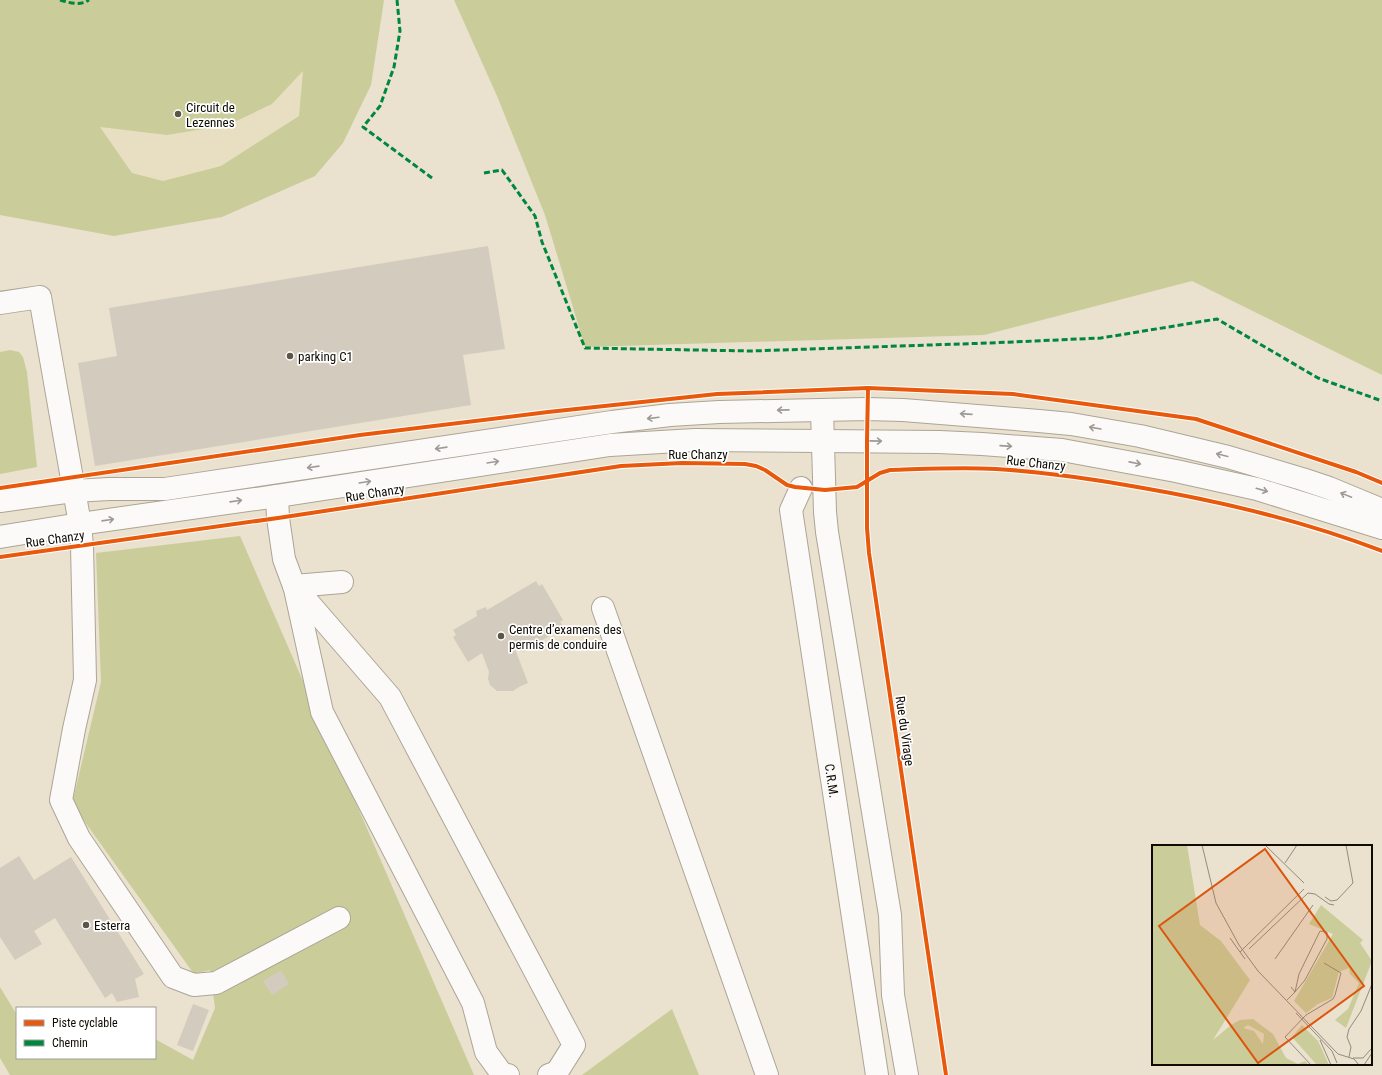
<svg xmlns="http://www.w3.org/2000/svg" width="1382" height="1075" viewBox="0 0 1382 1075" font-family="'Roboto Condensed',sans-serif">
  <style>
    .green { fill: #cacd9a }
    .sand { fill: #e8dfc2 }
    .building { fill: #d3cbbd }
    .lines { fill: none; stroke-linecap: round; stroke-linejoin: round }
    .minor-casing { stroke: #aca597; stroke-width: 24 }
    .major-casing { stroke: #aca597; stroke-width: 24 }
    .minor { stroke: #fcfaf8; stroke-width: 22 }
    .major { stroke: #fcfaf8; stroke-width: 22 }
    .quiet { stroke: #00873e; stroke-width: 3; stroke-dasharray: 6 3; stroke-linecap: butt }
    .cycleway-casing { stroke: #fff; stroke-width: 6 }
    .cycleway { stroke: #e8590c; stroke-width: 4 }
    .oneway { stroke: #9e9a96 }
    .poi-dot { fill: #5c5649; stroke: #fff; stroke-width: 1.5 }
    .labels { text-anchor: middle; dominant-baseline: central; stroke-width: 3.5; stroke-linejoin: round; paint-order: stroke }
    .poi-label { font-size: 13px; fill: #100b02; stroke: #fff; text-anchor: start }
    .street-label { font-size: 13px; fill: #100b02; stroke: #fff }
    .inset-road { fill: none; stroke: #938b7c; stroke-width: 1 }
    .view { fill: #dd550c; fill-opacity: 0.15; stroke: #dd550c; stroke-width: 2 }
    .inset-edge { fill: none; stroke: #100b02; stroke-width: 2 }
  </style>
  <rect width="100%" height="100%" fill="#eae1ce"/>
  <g class="green">
    <polygon points="0,0 384,0 371,85 343,143 315,176 222,217 114,236 0,215"/>
    <polygon points="454,0 1382,0 1382,375 1192,281 984,335 585,347 545,215 497,96"/>
    <polygon points="10,350 19,352 23,357 27,372 37,467 0,474 0,352"/>
    <polygon points="240,536 474,1075 10,1075 0,1058 0,987 17,1015 17,1058 155,1058 155,1039 193,1060 215,1008 210,970 194,974 72,804 101,682 96,553"/>
    <polygon points="672,1009 699,1075 582,1075"/>
  </g>
  <polygon class="sand" points="303,71 299,116 221,166 163,181 132,173 100,127 167,135 228,125 272,104"/>
  <g class="building">
    <polygon points="488,246 505,349 463,355 471,405 95,466 78,363 117,356 109,308"/>
    <polygon points="536,581 539,586 542,584 563,620 560,622 564,627 523,652 520,650 515,649 528,683 519,687 513,691 497,691 490,685 488,679 489,672 482,653 468,662 453,637 456,635 453,630 477,616 476,611 486,607 487,610"/>
    <polygon points="19,856 34,880 71,857 144,974 135,979 139,997 117,1002 112,993 105,998 55,918 34,931 42,944 15,960 0,937 0,868"/>
    <polygon points="281,970 289,984 272,995 263,981"/>
    <polygon points="193,1004 209,1010 193,1051 177,1045"/>
  </g>
  <g class="lines">
    <g class="minor-casing">
      <g id="minor">
        <polyline points="0,303 40,297 80,524 82,546 85,680 74,729 61,800 79,838 173,977 194,985 216,983 339,918"/>
        <polyline points="822,410 825,512 827,532 890,915 893,995 907,1075"/>
        <path id="s1" d="M801,488L791,510L877,1075"/>
        <polyline points="277,496 278,518 284,559 294,586 342,582"/>
        <polyline points="294,586 390,697 574,1045 557,1072 549,1075"/>
        <polyline points="295,589 322,712 473,1003 486,1052 502,1074 508,1075"/>
        <polyline points="603,608 767,1075"/>
      </g>
    </g>
    <g class="major-casing">
      <g id="major">
        <polyline points="0,501 73,491 109,489 165,489 612,422 670,415 719,412 867,409 903,410 1039,421 1071,424 1140,436 1228,457 1302,479 1329,488 1382,510"/>
        <polyline points="0,537 80,524 277,496 610,445 695,440 939,442 982,444 1062,450 1176,471 1257,489 1382,528"/>
      </g>
    </g>
    <use href="#minor" class="minor"/>
    <use href="#major" class="major"/>
    <g class="quiet">
      <path d="M60,0C70,3 80,6 89,0"/>
      <polyline points="397,0 400,31 394,67 380,106 363,127 432,178"/>
      <polyline points="484,173 502,170 535,216 542,242 585,348 751,351 990,343 1101,338 1217,319 1318,378 1382,401"/>
    </g>
    <g class="cycleway-casing">
      <g id="cycleway">
        <polyline points="868,388 867,441 867,528 869,553 946,1075"/>
        <polyline points="0,488 360,435 548,412 717,394 868,388 1013,394 1196,419 1356,472 1382,483"/>
        <path d="M0,557L278,518L621,466L682,463L745,464L756,466L765,470L787,485L795,487L825,490L857,487L880,473L890,470C925,469 960,467 996,469C1045,472 1094,479 1143,488C1224,502 1304,521 1382,551"/>
      </g>
    </g>
    <use href="#cycleway" class="cycleway"/>
  </g>
  <defs><path id="oneway-shaft" d="M-6 0H5M1.5-3L5.5 0L1.5 3" fill="none" stroke-width="1.6" stroke-linecap="round" stroke-linejoin="round"/></defs>
  <g class="oneway">
    <use href="#oneway-shaft" transform="translate(783 410) rotate(179)"/>
    <use href="#oneway-shaft" transform="translate(966 414) rotate(-176)"/>
    <use href="#oneway-shaft" transform="translate(653 418) rotate(173)"/>
    <use href="#oneway-shaft" transform="translate(1095 428) rotate(-170)"/>
    <use href="#oneway-shaft" transform="translate(876 441) rotate(1)"/>
    <use href="#oneway-shaft" transform="translate(1006 446) rotate(4)"/>
    <use href="#oneway-shaft" transform="translate(441 448) rotate(172)"/>
    <use href="#oneway-shaft" transform="translate(1222 455) rotate(-166)"/>
    <use href="#oneway-shaft" transform="translate(493 462) rotate(-9)"/>
    <use href="#oneway-shaft" transform="translate(1135 463) rotate(11)"/>
    <use href="#oneway-shaft" transform="translate(313 467) rotate(172)"/>
    <use href="#oneway-shaft" transform="translate(365 482) rotate(-9)"/>
    <use href="#oneway-shaft" transform="translate(1262 490) rotate(16)"/>
    <use href="#oneway-shaft" transform="translate(1346 495) rotate(-158)"/>
    <use href="#oneway-shaft" transform="translate(236 501) rotate(-8)"/>
    <use href="#oneway-shaft" transform="translate(108 520) rotate(-8)"/>
  </g>
  <g class="poi-dot">
    <circle cx="178" cy="114" r="4"/>
    <circle cx="290" cy="356" r="4"/>
    <circle cx="501" cy="636" r="4"/>
    <circle cx="86" cy="925" r="4"/>
  </g>
  <g class="labels">
    <g class="poi-label">
      <text x="186" y="107">Circuit de<tspan x="186" dy="15">Lezennes</tspan></text>
      <text x="298" y="356">parking C1</text>
      <text x="509" y="629">Centre d’examens des<tspan x="509" dy="15">permis de conduire</tspan></text>
      <text x="94" y="925">Esterra</text>
    </g>
    <g class="street-label">
      <text x="698" y="454">Rue Chanzy</text>
      <text transform="translate(1036 463) rotate(6)">Rue Chanzy</text>
      <text transform="translate(375 493) rotate(-9)">Rue Chanzy</text>
      <text transform="translate(55 539) rotate(-8)">Rue Chanzy</text>
      <text transform="translate(905 731) rotate(82)">Rue du Virage</text>
      <text stroke="none"><textPath href="#s1" startOffset="298">C.R.M.</textPath></text>
    </g>
  </g>
  <g transform="translate(1152 845)">
    <rect width="220" height="220" fill="#eae1ce"/>
    <path d="M0,0H35L48,80L69,96L98,135L61,195L79,180L88,175L101,174L121,189L134,213L146,219L153,216L157,220H0ZM169,60L211,95L208,98L220,116L194,183L183,175L196,164L207,138L198,129L197,123L187,127L180,153L166,159L154,168L142,156L181,89L157,79ZM150,180L166,196L177,220H165L140,192Z" fill="#cacd9a"/>
    <path d="M96,180L112,189L111,199L102,186L91,183Z" fill="#e8dfc2"/>
    <path class="inset-road" d="M50,0L64,58L87,100L106,126L186,209L202,214L207,220M113,0L152,38M133,18L145,0M173,52L179,56L185,55L201,38L194,0M168,86L175,87V94L153,135L143,147L147,129ZM78,93L93,114M97,104L156,48L163,49L177,59L182,60M88,107L152,44M123,114L161,60M135,155L143,147L139,142M144,168L180,206L185,218M168,195L179,220M197,212L199,202L195,192L197,184L209,166L220,139M201,213H211L220,203M159,220L133,192L154,170L181,154L183,150L189,128L172,118M212,220L220,208"/>
    <path class="view" d="M113,4L212,141L106,218L7,81Z"/>
    <rect width="220" height="220" class="inset-edge"/>
  </g>
  <rect x="16" y="1007" width="140" height="52" fill="#ffffff" stroke="#9f9d9a"/>
  <rect x="24" y="1020" width="20" height="6" fill="#e8590c" stroke="#9f9d9a"/>
  <text x="52" y="1027" font-size="12" fill="#100b02">Piste cyclable</text>
  <rect x="24" y="1040" width="20" height="6" fill="#00873e" stroke="#9f9d9a"/>
  <text x="52" y="1047" font-size="12" fill="#100b02">Chemin</text>
</svg>
